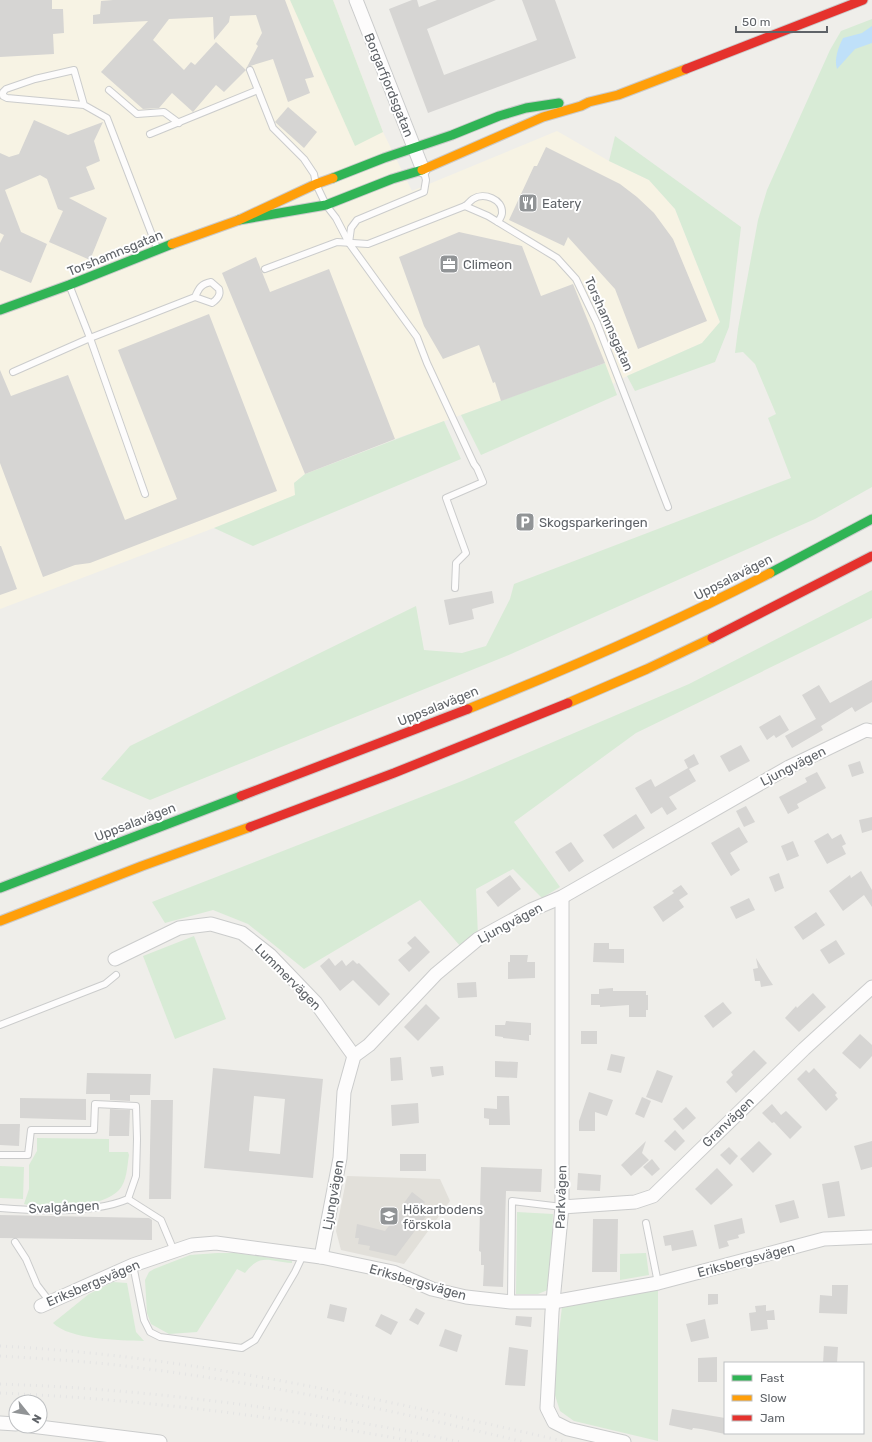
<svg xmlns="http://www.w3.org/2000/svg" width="872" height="1442" viewBox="0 0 872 1442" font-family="Rubik,sans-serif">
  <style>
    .commercial { fill: #f7f3e4 }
    .education { fill: #e2e0da }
    .green { fill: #d8ebd6 }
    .water { fill: #bfe0f9 }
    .building { fill: #d6d5d3; fill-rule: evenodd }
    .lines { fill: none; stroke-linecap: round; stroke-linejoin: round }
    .lane-casing { stroke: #cbcccc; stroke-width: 8 }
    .street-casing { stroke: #cbcccc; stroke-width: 15 }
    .fast-casing { stroke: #cacacb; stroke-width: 11 }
    .slow-casing { stroke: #cacacb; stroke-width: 11 }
    .jam-casing { stroke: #cacacb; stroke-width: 11 }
    .lane { stroke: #fdfcfc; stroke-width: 6 }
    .street { stroke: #fdfcfc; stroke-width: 13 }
    .fast { stroke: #30b455; stroke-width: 9 }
    .slow { stroke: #ff9f0a; stroke-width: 9 }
    .jam { stroke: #e5322d; stroke-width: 9 }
    .rail { stroke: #e4e4e4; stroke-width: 3; stroke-dasharray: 1 5; stroke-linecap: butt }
    .labels { text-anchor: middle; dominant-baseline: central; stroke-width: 4; stroke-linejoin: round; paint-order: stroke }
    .street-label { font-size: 13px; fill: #5f6368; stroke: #fff }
    .poi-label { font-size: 13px; fill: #5f6368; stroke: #fff; text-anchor: start }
  </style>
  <rect width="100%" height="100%" fill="#efeeea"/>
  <polygon class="commercial" points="0,0 333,0 383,132 412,191 557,131 609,161 649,180 675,209 720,322 702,343 627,376 613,384 604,363 395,439 305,474 294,483 296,495 214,528 0,609"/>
  <polygon class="education" points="347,1176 440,1179 450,1201 404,1264 341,1250 336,1231"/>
  <g class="green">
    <polygon points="290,0 333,0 383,132 355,146"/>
    <polygon points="872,19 872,487 815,519 511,654 150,800 101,779 130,746 416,606 424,650 462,653 486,646 510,599 514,584 791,478 768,418 776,414 755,364 743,352 735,353 738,329 758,220 767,190 830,50 841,31"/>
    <polygon points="615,136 741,227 729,327 715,362 635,391 627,376 702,343 720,322 675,209 649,180 609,161"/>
    <polygon points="605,363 617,395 481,455 461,415"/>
    <polygon points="444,421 461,459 253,546 214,528 295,495 294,483 305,474"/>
    <polygon points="872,590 872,618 636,733 514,822 560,887 542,898 513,869 476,889 478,936 461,947 420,900 304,969 248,924 213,910 165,923 152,902 462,781 689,684"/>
    <polygon points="194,936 226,1019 175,1039 143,956"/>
    <path d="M37,1138L109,1139V1152H128L129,1155C127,1167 127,1181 119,1190C101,1209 47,1210 24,1204L29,1189V1165L37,1151Z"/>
    <polygon points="0,1166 24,1167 23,1199 0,1198"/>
    <polygon points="517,1212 553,1214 550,1289 538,1294 516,1294"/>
    <path d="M217,1253H236L292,1261V1263C270,1262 261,1252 245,1273L237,1269L197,1332L169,1334L151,1324L147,1313L145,1280L149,1272L154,1269L190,1255Z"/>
    <polygon points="646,1253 649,1275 620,1280 620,1254"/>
    <path d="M113,1282L127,1283L136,1332L144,1341C119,1340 70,1340 53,1323L89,1294Z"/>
    <polygon points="658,1290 658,1441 574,1421 560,1411 553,1389 557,1348 562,1307 569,1303"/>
  </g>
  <path class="water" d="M872,26V43L855,49L837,69C834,59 838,48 843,38L862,33Z"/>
  <g class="building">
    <polygon points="0,0 52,0 52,9 63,9 64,33 53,34 54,54 0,57"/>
    <polygon points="113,0 285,0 314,77 305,79 310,93 288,102 273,59 247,67 258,46 256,44 262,33 256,15 230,16 229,22 214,40 213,17 169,19 153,40 184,70 191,62 195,65 216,42 246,70 224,92 216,85 193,112 172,93 159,108 143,109 101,72 148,21 93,24 93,15 100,14 101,1"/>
    <polygon points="412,0 417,0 419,7 437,0 496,0 427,29 444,75 537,40 522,0 555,0 576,58 428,113 389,9"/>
    <polygon points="288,107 317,132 304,148 275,122"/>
    <polygon points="34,120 68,135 103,122 94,141 100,161 86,167 95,189 69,198 107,218 90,260 49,242 63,211 58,209 47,179 40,175 5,190 21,232 47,244 31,283 0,270 0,243 4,235 0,233 0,153 9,157 19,154"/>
    <polygon points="546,147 620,184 637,197 654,213 673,239 707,321 638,349 615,289 568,237 564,246 509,220 534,166 537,166"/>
    <polygon points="459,232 522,246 541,296 573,284 605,363 501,401 495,382 493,383 479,345 443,359 424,326 399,257"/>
    <polygon points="256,257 270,292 329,269 395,439 305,474 222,273"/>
    <polygon points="209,314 277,491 90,563 75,565 43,577 0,463 0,370 11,396 68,375 125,520 177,499 118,350"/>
    <polygon points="0,546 1,546 17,589 0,595"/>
    <polygon points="492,591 494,603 472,609 474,619 449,625 444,600"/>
    <polygon points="872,680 872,702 855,712 852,707 821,726 823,730 792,748 785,736 816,719 802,695 819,685 830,703"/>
    <polygon points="780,715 789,730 776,738 774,735 767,740 759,727"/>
    <polygon points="741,745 750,761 729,772 720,756"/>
    <polygon points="694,754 699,764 689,769 696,781 669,797 677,809 667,815 662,807 651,814 635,788 651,779 655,787 688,768 684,760"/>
    <polygon points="860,761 864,773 852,777 848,765"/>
    <polygon points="817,772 826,788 797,804 799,808 788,814 779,797 807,782 805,778"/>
    <polygon points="746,806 755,822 744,827 736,811"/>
    <polygon points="636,814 645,828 613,849 603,835"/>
    <polygon points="872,817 872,830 862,833 859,820"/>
    <polygon points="739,827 748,842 730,853 740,870 731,876 711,843"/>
    <polygon points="828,833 832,839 841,834 846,844 842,846 846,854 827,864 814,841"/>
    <polygon points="793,841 799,856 787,861 781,846"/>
    <polygon points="571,842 584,861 569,872 555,852"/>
    <polygon points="861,871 872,890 872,907 864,895 843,911 829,891 850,875 851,878"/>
    <polygon points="779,873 784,888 775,892 769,877"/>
    <polygon points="510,875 521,889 498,907 486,892"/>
    <polygon points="681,885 688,894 679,900 684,907 663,922 653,907 674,893 672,891"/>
    <polygon points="749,898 755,910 736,919 730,907"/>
    <polygon points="816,912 825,925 803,940 794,927"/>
    <polygon points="415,936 430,952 409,972 398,960 412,948 407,943"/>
    <polygon points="836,940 845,954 829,964 820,950"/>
    <polygon points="594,943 609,943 609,949 624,949 624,963 593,962"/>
    <polygon points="510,955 528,955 527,962 535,962 535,978 508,979 508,962 510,962"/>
    <polygon points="329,958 335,966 342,960 346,966 353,960 357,964 359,963 390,994 379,1006 353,980 340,991 320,966"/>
    <polygon points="756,958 769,979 773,985 761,987 760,981 755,981 753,969 758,968"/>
    <polygon points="476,982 477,997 458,998 457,983"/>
    <polygon points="613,988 613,991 646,991 646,995 648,995 648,1010 646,1010 646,1017 629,1017 629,1005 600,1007 600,1005 591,1005 591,994 599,994 599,989"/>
    <polygon points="813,993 826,1007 799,1032 785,1018 796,1006 797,1008"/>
    <polygon points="723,1002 732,1013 713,1028 704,1016"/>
    <polygon points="426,1004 440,1018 418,1041 404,1027"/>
    <polygon points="506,1021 531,1023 531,1035 529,1035 529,1041 503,1038 503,1037 495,1036 495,1025 505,1025"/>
    <rect x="581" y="1031" width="16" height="13"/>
    <polygon points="860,1034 872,1045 872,1056 860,1069 842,1053"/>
    <polygon points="754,1050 767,1063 736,1093 726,1082 733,1075 731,1072"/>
    <polygon points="611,1054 625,1057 621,1073 607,1070"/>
    <polygon points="401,1057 403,1080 391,1081 390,1058"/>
    <polygon points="495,1061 518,1062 517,1078 495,1077"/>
    <polygon points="443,1066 444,1075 432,1077 430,1067"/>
    <path d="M213,1068L323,1079L313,1178L204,1168ZM254,1096L285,1099L280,1154L249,1151Z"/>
    <polygon points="814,1068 837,1093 835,1095 838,1099 826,1111 797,1079 806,1070 809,1073"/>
    <polygon points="657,1070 673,1076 662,1103 646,1097"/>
    <polygon points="87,1073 151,1074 150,1095 130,1095 130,1101 110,1100 110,1094 86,1094"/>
    <polygon points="589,1092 613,1100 607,1116 595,1112 595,1131 579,1131 579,1121"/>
    <polygon points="497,1096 509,1096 510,1125 489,1125 489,1119 484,1118 484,1108 497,1109"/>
    <polygon points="642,1097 651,1101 644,1118 635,1114"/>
    <polygon points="20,1098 86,1099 86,1120 20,1118"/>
    <polygon points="151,1100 173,1100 171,1199 149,1199"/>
    <polygon points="418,1103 419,1123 392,1126 391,1105"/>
    <polygon points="772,1104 781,1115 786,1111 802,1127 790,1139 774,1122 772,1123 762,1113"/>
    <polygon points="686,1107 696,1118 683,1130 673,1119"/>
    <polygon points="110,1109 130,1110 129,1136 109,1136"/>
    <polygon points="0,1124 20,1124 19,1146 0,1145"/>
    <polygon points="675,1130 685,1141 675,1151 664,1141"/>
    <polygon points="646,1141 642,1153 649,1160 631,1176 621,1165"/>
    <polygon points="759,1141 772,1154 753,1173 740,1159"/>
    <polygon points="872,1141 872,1167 861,1170 854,1146"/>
    <polygon points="729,1147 738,1156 730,1165 720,1155"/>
    <rect x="400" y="1154" width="26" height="17"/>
    <polygon points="652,1159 660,1169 652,1176 643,1167"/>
    <polygon points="481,1167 542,1169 541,1192 506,1191 503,1287 483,1286 484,1265 481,1265 481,1252 479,1251"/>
    <polygon points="717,1168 733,1185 711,1205 695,1189"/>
    <polygon points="578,1173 601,1175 600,1191 577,1190"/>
    <polygon points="839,1181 845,1216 828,1218 822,1184"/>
    <polygon points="412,1192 425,1202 419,1212 426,1216 396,1256 369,1250 370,1246 358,1244 359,1238 355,1238 357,1224 385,1231 406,1204 404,1203"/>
    <polygon points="794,1200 799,1218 780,1223 775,1205"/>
    <polygon points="0,1215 149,1218 152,1220 152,1240 0,1238"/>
    <polygon points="742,1218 745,1233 738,1235 739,1238 727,1241 729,1246 719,1249 714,1225"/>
    <polygon points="593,1219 618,1219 617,1272 592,1272"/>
    <polygon points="693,1230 697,1246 672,1251 671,1245 665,1246 663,1236"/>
    <polygon points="832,1285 848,1285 847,1314 819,1313 820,1295 832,1296"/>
    <polygon points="708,1294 718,1294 718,1304 708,1305"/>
    <polygon points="330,1304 347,1308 344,1322 327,1318"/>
    <polygon points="766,1305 766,1311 774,1310 775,1320 767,1320 768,1329 751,1331 749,1313 756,1312 755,1306"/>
    <polygon points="416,1308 425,1313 418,1325 409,1320"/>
    <polygon points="381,1314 398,1322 391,1335 375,1326"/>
    <polygon points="516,1316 532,1317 531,1327 515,1325"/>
    <polygon points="705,1319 709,1338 691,1342 686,1324"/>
    <polygon points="445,1329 462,1335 457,1352 439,1346"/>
    <polygon points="824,1346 838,1347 837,1363 823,1363"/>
    <polygon points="509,1347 528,1350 525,1386 505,1385"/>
    <polygon points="717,1357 717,1382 698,1382 698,1358"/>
    <polygon points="672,1409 725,1418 725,1434 701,1429 693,1428 692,1430 669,1425"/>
  </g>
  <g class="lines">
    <g class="lane-casing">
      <g id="lane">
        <polyline points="250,70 273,128 304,159 314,174 316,184 326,205 336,218 349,243 417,337 427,363 474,464 477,468 483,482 446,498 466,553 456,563 455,588"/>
        <polyline points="109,90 137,114 164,112 179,123"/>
        <polyline points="84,105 7,98 3,96 3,92 6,89 35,79 74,70 84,105 107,118 157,248"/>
        <polyline points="150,134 258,90"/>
        <path d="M465,206C468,204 470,201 473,199C484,192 503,199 502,213C502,216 499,220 498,222"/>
        <polyline points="349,243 351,228 357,220 424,192 426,180 424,172"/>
        <polyline points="265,269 337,242 368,244 465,206 488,216 557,258 576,279 597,323 668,507"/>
        <polyline points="70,287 90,338 145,494"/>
        <path d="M13,372L90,338L195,297L212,303C218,299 221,295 219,289L211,282C201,284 199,288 195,297"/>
        <polyline points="0,1025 105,984 116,975"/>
        <path d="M0,1155H28L31,1130H94L95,1104L136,1106L137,1139L136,1176L128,1199C94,1214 36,1211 0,1208"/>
        <polyline points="128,1199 161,1220 174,1251"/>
        <polyline points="646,1223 658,1283"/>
        <polyline points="15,1242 26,1259 37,1285 50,1302"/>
        <polyline points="133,1265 144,1320 150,1332 160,1337 242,1348 255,1340 295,1272 303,1255"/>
        <polyline points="511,1302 512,1201 562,1207"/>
      </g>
    </g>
    <g class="street-casing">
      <g id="street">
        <polyline points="356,0 423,170"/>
        <polyline points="562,897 562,1207 552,1312 547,1408 554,1422 568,1429 624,1442"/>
        <polyline points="115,959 179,928 211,924 242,933 270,955 316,1003 354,1056"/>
        <polyline points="562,1207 635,1202 653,1196 804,1049 872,987"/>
        <polyline points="321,1257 340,1158 344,1092 354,1056 369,1045 436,974 478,939 531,910 562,897 789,767 866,730 872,731"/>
        <polyline points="41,1306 133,1265 192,1245 216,1243 321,1257 393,1272 432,1289 466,1297 511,1302 553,1302 658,1283 824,1239 872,1237"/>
        <polyline points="0,1423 16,1424"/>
        <polyline points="31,1426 160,1442"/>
      </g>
    </g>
    <g class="fast-casing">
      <g id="fast">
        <polyline points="333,178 384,158 452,135 499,116 526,108 559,103"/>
        <polyline points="239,220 326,205 392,179 422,170"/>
        <polyline points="0,310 69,285 172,244"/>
        <polyline points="770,573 872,519"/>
        <polyline points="0,888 241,796"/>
      </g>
    </g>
    <g class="slow-casing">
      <g id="slow">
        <polyline points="422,170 543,117 581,106 589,102 618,95 686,69"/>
        <polyline points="172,244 239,220 316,184 333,178"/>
        <polyline points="568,703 647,669 712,638"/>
        <path d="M468,709C570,668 672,624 770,573"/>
        <polyline points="0,921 142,866 250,827"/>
      </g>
    </g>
    <g class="jam-casing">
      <g id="jam">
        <polyline points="686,69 863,0"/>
        <polyline points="712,638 872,556"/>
        <polyline points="241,796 468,709"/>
        <polyline points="250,827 394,773 568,703"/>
      </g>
    </g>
    <use href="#lane" class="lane"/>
    <use href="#street" class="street"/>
    <use href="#fast" class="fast"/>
    <use href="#slow" class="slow"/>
    <use href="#jam" class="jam"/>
    <g class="rail">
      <path d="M0,1346C192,1356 380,1399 567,1442"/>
      <path d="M0,1356C49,1359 99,1362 148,1369C274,1385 400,1412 524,1442"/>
      <path d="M0,1384C153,1389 311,1411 461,1442"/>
      <path d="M0,1393C141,1399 280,1417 418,1442"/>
    </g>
  </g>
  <defs>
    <g id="restaurant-square" transform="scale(1)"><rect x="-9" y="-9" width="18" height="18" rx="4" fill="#919496" stroke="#fff"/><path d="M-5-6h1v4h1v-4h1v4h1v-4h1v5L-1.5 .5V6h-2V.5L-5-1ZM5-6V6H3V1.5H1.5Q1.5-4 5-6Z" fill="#fff"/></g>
    <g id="office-square" transform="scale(1)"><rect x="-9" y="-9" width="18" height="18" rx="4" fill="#919496" stroke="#fff"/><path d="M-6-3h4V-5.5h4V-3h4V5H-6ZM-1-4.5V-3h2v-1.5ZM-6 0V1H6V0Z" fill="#fff"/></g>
    <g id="parking-square" transform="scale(1)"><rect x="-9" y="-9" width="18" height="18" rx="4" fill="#919496" stroke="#fff"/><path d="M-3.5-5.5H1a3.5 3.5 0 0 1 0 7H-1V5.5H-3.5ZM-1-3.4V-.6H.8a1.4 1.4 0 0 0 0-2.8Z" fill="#fff"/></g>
    <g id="school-square" transform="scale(1)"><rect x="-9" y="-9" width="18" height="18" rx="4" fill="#919496" stroke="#fff"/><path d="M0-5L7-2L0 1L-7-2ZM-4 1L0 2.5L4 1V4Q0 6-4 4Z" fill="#fff"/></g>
  </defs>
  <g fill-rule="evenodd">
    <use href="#restaurant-square" x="528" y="203"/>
    <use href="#office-square" x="449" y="264"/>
    <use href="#parking-square" x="525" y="522"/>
    <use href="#school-square" x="389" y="1216"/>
  </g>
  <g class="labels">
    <g class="street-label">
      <text transform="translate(389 85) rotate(68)">Borgarfjordsgatan</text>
      <text transform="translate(115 253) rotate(-22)">Torshamnsgatan</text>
      <text transform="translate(609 324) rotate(66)">Torshamnsgatan</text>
      <text transform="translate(733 577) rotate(-27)">Uppsalavägen</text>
      <text transform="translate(438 706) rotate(-22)">Uppsalavägen</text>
      <text transform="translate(793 766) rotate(-27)">Ljungvägen</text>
      <text transform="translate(135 822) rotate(-21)">Uppsalavägen</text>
      <text transform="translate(510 923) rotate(-28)">Ljungvägen</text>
      <text transform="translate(288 977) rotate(45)">Lummervägen</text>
      <text transform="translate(728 1122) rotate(-44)">Granvägen</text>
      <text transform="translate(333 1195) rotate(-80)">Ljungvägen</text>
      <text transform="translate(561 1197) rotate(-88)">Parkvägen</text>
      <text transform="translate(64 1207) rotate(-3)">Svalgången</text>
      <text transform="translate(746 1260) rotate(-15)">Eriksbergsvägen</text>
      <text transform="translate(418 1282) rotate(16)">Eriksbergsvägen</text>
      <text transform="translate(93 1283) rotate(-23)">Eriksbergsvägen</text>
    </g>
    <g class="poi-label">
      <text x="542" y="203">Eatery</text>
      <text x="463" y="264">Climeon</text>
      <text x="539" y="522">Skogsparkeringen</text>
      <text x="403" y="1209">Hökarbodens<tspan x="403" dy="15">förskola</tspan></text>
    </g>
  </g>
  <rect x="724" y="1362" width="140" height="72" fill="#ffffff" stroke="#bfc1c3"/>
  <rect x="732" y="1375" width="20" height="6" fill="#30b455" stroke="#bfc1c3"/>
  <text x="760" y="1382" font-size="12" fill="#5f6368">Fast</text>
  <rect x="732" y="1395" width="20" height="6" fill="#ff9f0a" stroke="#bfc1c3"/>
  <text x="760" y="1402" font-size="12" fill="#5f6368">Slow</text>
  <rect x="732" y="1415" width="20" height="6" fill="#e5322d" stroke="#bfc1c3"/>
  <text x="760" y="1422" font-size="12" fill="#5f6368">Jam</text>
  <g transform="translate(28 1414) rotate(120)"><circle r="19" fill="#ffffff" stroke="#bfc1c3"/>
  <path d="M0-3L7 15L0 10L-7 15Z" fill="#919496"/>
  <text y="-6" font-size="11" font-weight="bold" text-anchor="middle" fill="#5f6368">N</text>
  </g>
  <path d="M736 26v6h91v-6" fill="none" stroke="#5f6368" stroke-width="2"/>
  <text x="742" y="26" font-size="12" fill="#5f6368" stroke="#ffffff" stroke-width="3" paint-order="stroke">50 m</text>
</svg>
